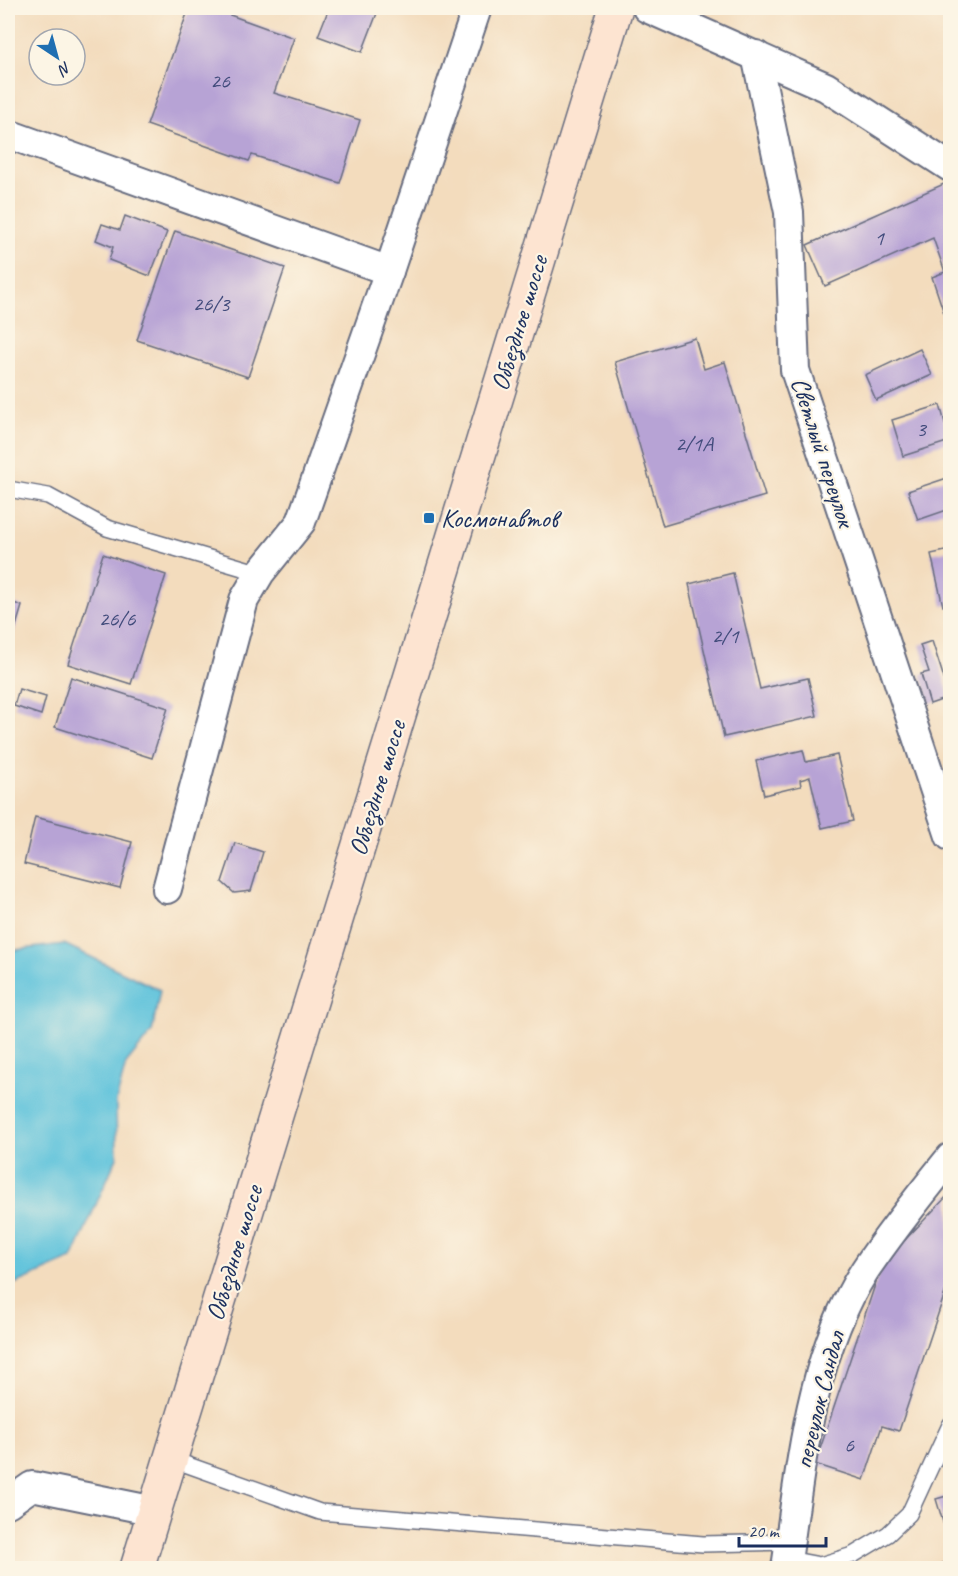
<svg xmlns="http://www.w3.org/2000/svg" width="958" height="1576" viewBox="0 0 958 1576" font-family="Caveat,sans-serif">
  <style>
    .water { fill: #5dc2db; stroke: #3c789c; stroke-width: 1.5 }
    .building { fill: #b7a3d5 }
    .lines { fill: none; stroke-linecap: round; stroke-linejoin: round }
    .lane-casing { stroke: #676c7f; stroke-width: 18 }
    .street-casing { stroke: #676c7f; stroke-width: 32 }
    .secondary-casing { stroke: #676c7f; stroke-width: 36 }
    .lane { stroke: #fff; stroke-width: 15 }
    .street { stroke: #fff; stroke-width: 28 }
    .secondary { stroke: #fde4d1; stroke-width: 33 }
    .poi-dot { fill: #1f6fb2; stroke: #fcf5e5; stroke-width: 2 }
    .labels { text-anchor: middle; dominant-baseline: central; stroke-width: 4.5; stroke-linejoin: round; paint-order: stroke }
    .number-label { font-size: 22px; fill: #424c7c }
    .street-label { font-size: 26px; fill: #1b2f5e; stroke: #fcf5e5 }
    .poi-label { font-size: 26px; fill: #1b2f5e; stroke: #fcf5e5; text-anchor: start }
  </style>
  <rect width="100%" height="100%" fill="#fcf5e5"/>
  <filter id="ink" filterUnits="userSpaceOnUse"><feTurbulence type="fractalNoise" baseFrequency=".0167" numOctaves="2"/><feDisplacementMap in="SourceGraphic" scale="12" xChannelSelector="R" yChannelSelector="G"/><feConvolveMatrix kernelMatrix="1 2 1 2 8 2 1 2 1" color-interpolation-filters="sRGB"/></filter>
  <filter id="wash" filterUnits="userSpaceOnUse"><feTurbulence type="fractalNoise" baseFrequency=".008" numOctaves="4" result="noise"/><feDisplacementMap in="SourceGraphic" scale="24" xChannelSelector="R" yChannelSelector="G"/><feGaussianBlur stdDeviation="1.35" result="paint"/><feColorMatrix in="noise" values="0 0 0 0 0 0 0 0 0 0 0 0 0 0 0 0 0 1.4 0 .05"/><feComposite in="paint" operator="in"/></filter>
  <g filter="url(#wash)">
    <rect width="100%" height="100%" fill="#f3dcbd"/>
    <polygon class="water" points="64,944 160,990 152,1032 126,1064 116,1102 117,1157 72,1259 17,1283 8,1282 8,951"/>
    <g id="blocks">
      <g class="building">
        <polygon points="189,8 233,8 230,15 294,38 274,93 360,120 340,183 252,155 249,161 147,125"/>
        <polygon points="329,8 379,8 362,52 318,36"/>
        <polygon points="946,183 950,194 950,321 947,322 932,277 945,272 933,238 825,286 807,245"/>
        <polygon points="125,216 167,232 150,276 109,260 113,247 96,240 102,224 120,230"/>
        <polygon points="175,231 285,268 248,377 137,340"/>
        <polygon points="695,338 704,369 725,362 765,496 663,526 615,362"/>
        <polygon points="920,349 932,375 876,400 865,375"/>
        <polygon points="940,405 950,441 903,456 892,420"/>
        <polygon points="950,477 950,509 918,520 908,491"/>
        <polygon points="950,550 950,604 943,606 931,554"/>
        <polygon points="103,554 166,575 131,684 68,664"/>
        <polygon points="733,573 760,689 808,678 817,716 724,737 689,584"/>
        <polygon points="8,601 22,606 10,646 8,645"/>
        <polygon points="932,641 950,697 930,704 921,674 929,672 920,645"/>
        <polygon points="71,677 168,708 152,758 55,727"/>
        <polygon points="19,689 46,697 41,715 14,706"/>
        <polygon points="803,750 806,762 837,755 853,821 822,828 810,777 800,780 801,786 764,795 756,761"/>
        <polygon points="35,817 132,842 120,888 24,864"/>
        <polygon points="235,843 263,852 251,891 234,893 222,882"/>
        <polygon points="950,1193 950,1286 946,1290 899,1431 882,1426 864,1480 815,1464 882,1264"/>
        <polygon points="950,1495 950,1545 936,1499"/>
        <polygon points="950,1561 950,1568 927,1568"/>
      </g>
    </g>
  </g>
  <g filter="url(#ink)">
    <use href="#blocks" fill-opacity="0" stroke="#676c7f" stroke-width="1.5"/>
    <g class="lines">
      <g class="lane-casing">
        <g id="lane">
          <polyline points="8,489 48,496 107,528 260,573"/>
          <polyline points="171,1459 320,1512 703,1544 790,1542"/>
          <polyline points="788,1559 820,1565 853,1555 888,1534 909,1514 950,1425"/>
        </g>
      </g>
      <g class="street-casing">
        <g id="street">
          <polyline points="647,8 826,87 950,167"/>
          <polyline points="756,55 789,212 795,370 950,836"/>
          <polyline points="8,134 389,271"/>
          <polyline points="167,889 244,600 260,573 301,522 389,271 477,8"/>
          <polyline points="8,1503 32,1486 155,1511"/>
          <path d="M786,1568C801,1468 809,1358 865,1270C891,1231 921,1194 950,1158"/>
        </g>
      </g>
      <g class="secondary-casing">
        <polyline id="secondary" points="137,1568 616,8"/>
      </g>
      <use href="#lane" class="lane"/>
      <use href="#street" class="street"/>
      <use href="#secondary" class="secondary"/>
    </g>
  </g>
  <rect class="poi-dot" x="423" y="512" width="12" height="12" rx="3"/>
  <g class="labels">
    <g class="number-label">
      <text x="220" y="81">26</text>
      <text x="879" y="238">1</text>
      <text x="211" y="304">26/3</text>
      <text x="921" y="429">3</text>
      <text x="694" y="444">2/1А</text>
      <text x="117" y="619">26/6</text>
      <text x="725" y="636">2/1</text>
      <text x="849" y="1445">6</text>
    </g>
    <g class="street-label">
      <text transform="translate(519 323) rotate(-73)">Объездное шоссе</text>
      <text transform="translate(823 452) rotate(72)">Светлый переулок</text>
      <text transform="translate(377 788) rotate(-73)">Объездное шоссе</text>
      <text transform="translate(234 1253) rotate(-73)">Объездное шоссе</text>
      <text transform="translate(819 1400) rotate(-76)">переулок Сандал</text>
    </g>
    <g class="poi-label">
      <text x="441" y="518">Космонавтов</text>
    </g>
  </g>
  <rect width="958" height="1576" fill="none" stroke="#fcf5e5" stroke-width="30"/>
  <g transform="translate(57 57) rotate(144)"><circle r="28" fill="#fcf5e5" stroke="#a2a6af" stroke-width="1.5"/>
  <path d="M0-4.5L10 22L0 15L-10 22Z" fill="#1f6fb2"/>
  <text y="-9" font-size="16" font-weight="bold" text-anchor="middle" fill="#1b2f5e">N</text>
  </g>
  <path d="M739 1537v9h87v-9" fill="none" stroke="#1b2f5e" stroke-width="3"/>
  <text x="748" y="1537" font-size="18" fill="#1b2f5e" stroke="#fcf5e5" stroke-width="4.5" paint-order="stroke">20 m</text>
</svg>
